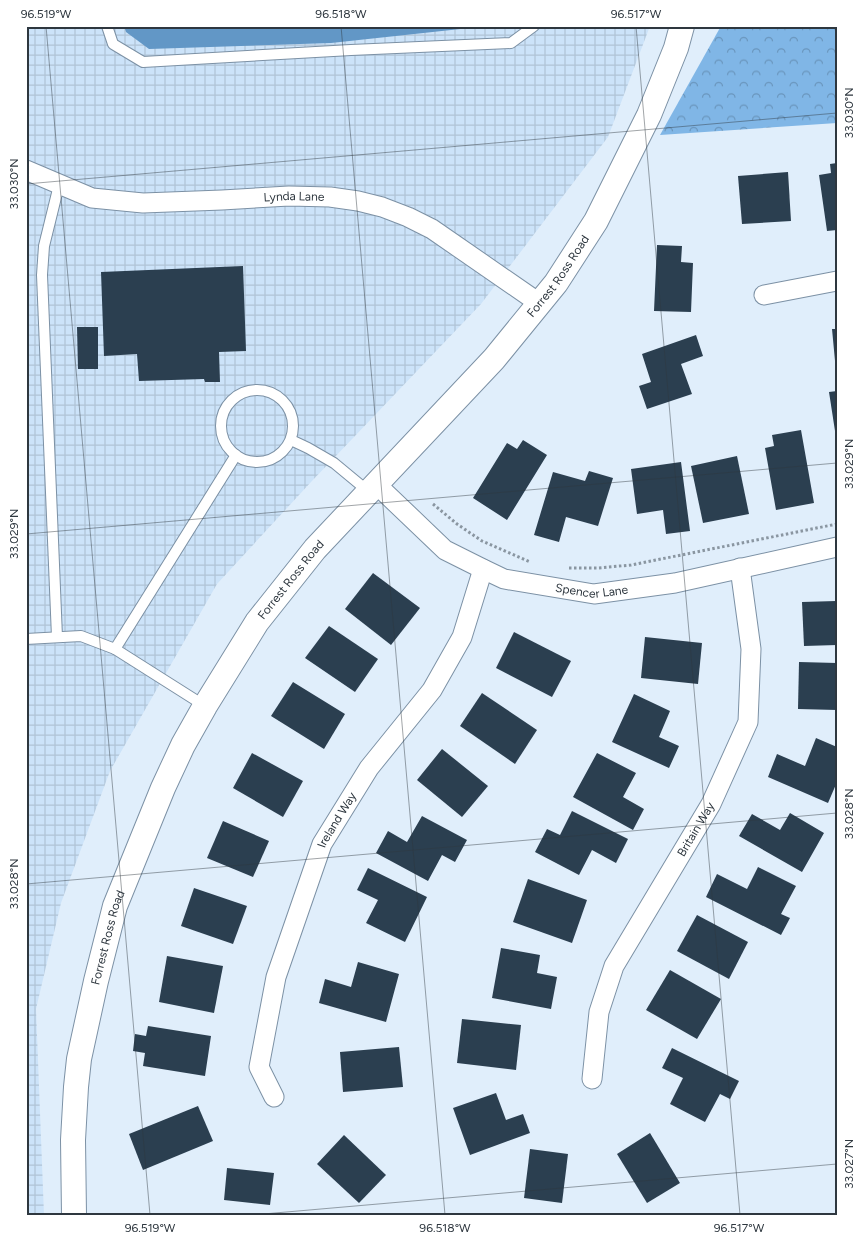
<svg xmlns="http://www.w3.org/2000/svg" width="863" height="1241" viewBox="0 0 863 1241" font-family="Figtree,sans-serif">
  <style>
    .industrial { fill: url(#industrial-grid) }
    .forest { fill: url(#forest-crowns) }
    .water { fill: #6297c6 }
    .building { fill: #2b3f50 }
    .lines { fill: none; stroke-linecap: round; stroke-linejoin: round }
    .service-casing { stroke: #7c91a5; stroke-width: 12 }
    .minor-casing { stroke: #7c91a5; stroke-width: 21 }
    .tertiary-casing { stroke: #7c91a5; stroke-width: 26 }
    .path { stroke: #8a96a1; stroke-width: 3; stroke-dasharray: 2.5 2.5; stroke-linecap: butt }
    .service { stroke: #fff; stroke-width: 10 }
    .minor { stroke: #fff; stroke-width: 19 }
    .tertiary { stroke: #fff; stroke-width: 24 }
    .ticks { fill: none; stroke: #2e373f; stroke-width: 1; stroke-opacity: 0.45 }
    .labels { text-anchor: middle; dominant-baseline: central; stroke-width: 5; stroke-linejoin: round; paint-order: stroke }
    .street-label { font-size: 12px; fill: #2e373f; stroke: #fff }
    .neatline { fill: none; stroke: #2e373f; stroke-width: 2 }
    .ticks-label { font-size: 12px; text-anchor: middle; fill: #2e373f }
  </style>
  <defs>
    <pattern id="industrial-grid" width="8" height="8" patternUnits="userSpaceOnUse" patternTransform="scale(1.25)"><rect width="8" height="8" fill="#cce3f9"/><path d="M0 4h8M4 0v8" fill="none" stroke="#b0c3d6"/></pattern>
    <pattern id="forest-crowns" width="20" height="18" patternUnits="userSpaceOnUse" patternTransform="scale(1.25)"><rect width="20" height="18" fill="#80b6e6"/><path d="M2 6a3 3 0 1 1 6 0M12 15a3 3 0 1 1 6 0" fill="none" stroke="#6995bc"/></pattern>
  </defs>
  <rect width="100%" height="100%" fill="#e0eefb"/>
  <polygon class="industrial" points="26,26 650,26 608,137 481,304 311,482 217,584 110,771 61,903 36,1009 44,1215 26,1215 26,188 28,187 26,170"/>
  <polygon class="forest" points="721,26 837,26 837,123 660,135"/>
  <polygon class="water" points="124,26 488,26 331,43 149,49 126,32"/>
  <g class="building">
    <polygon points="837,163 837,230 827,231 819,175 831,173 830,164"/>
    <polygon points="788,172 791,221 742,224 738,176"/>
    <polygon points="657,245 682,246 681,262 693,263 691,312 654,311"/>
    <polygon points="243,266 246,351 219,352 220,382 205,382 204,379 139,381 137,354 104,356 101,272"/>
    <polygon points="77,327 98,327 98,369 78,369"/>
    <polygon points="832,329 837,329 837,361 835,361"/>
    <polygon points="696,335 703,356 681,364 692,394 647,409 639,386 651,382 642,354"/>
    <polygon points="837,391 837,431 835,431 829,392"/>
    <polygon points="801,430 814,503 776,510 765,448 774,446 772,435"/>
    <polygon points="523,440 547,455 507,520 473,498 507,443 517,449"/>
    <polygon points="737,456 749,514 703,523 691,466"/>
    <polygon points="681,462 690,531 666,534 663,510 637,514 631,469"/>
    <polygon points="589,471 613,478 598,526 566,517 559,542 534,535 553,472 585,481"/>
    <polygon points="373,573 420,608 391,645 345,609"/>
    <polygon points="836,601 837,645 804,646 802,602"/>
    <polygon points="329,626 378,659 355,692 305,658"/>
    <polygon points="514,632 571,661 552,697 496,668"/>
    <polygon points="645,637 702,643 698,684 641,678"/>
    <polygon points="799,662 837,663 837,710 798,709"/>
    <polygon points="293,682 345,714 324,749 271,716"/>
    <polygon points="482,693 537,730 515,764 460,726"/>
    <polygon points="634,694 670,711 659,737 679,746 669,768 612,742"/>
    <polygon points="816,738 837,747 837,782 828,803 768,777 777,754 805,766"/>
    <polygon points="442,749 488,786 462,817 417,780"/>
    <polygon points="252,753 303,781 283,817 233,788"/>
    <polygon points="597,753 636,773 623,797 644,809 633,830 573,797"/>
    <polygon points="572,811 628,839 616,863 592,850 579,875 535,852 547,829 560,835"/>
    <polygon points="790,813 824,833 802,872 739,836 752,814 780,830"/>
    <polygon points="422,816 467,840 455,862 442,855 428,881 376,853 388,831 407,842"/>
    <polygon points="223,821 269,841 253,877 207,858"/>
    <polygon points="758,867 796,886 781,914 790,918 781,935 706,897 717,874 747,889"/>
    <polygon points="368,868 427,897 405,942 366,923 378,900 357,890"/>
    <polygon points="528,879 587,900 572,943 513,922"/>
    <polygon points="194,888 247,906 233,944 181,926"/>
    <polygon points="697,915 748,942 729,979 677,951"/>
    <polygon points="501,948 540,955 537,973 557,977 551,1009 492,998"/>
    <polygon points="167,956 223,966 214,1013 159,1002"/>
    <polygon points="358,962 399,974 386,1022 319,1003 325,979 351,987"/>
    <polygon points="670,970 721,999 697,1039 646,1010"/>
    <polygon points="462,1019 521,1025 516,1070 457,1063"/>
    <polygon points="148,1026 211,1036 205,1076 143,1066 145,1053 133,1051 135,1034 146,1036"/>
    <polygon points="399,1047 403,1087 343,1092 340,1052"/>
    <polygon points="672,1048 739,1081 730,1099 720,1094 705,1122 670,1104 683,1078 662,1068"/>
    <polygon points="496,1093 506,1120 523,1114 530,1133 470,1155 453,1108"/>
    <polygon points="198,1106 213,1141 143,1170 129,1134"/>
    <polygon points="650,1133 680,1183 647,1203 617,1154"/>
    <polygon points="344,1135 386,1175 359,1203 317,1164"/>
    <polygon points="530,1149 568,1154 562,1203 524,1198"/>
    <polygon points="227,1168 274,1173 270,1205 224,1200"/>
  </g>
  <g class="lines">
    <g class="service-casing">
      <g id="service">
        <polyline points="107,26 113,44 143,62 351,50 511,43 534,26"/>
        <circle cx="257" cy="426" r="36"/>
        <polyline points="291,440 308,448 334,463 369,492"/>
        <polyline points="57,637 42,275 44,246 59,185"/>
        <polyline points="26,639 81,636 115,649"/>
        <polyline points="205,706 115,649 236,455"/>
      </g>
    </g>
    <g class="minor-casing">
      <g id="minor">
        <path id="s1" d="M26,170L92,198L143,203L222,200L289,196L330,197L358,201L382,207L408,217L432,229L539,303"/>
        <polyline points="764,295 837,281"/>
        <path id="s2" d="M376,484L445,550L483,569L504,579L594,594L675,583L837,547"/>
        <path id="s3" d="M592,1079L599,1012L614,966L711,804L748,722L751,649L740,568"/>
        <path id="s4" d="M274,1097L259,1067L276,977L322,844L369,768L432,690L462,637L483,569"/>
      </g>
    </g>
    <g class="tertiary-casing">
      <g id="tertiary">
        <path id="s5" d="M74,1215L73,1140L76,1087L79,1059L96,981L115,906L163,788L183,745L205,706L257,622L315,549L494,359L556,283L596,221L649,115L676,48L682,26"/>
      </g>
    </g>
    <g class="path">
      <polyline points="433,504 457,524 482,541 530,562"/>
      <polyline points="569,568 598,568 631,565 837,524"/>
    </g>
    <use href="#service" class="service"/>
    <use href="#minor" class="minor"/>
    <use href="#tertiary" class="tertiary"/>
  </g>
  <path class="ticks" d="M46,26L150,1215M341,26L445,1215M636,26L740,1215M26,184L837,113M26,534L837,463M26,884L837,813M252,1215L837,1164"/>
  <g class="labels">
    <g class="street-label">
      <text stroke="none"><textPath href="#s1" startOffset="274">Lynda Lane</textPath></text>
      <text stroke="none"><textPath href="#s5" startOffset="1091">Forrest Ross Road</textPath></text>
      <text stroke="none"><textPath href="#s5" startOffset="686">Forrest Ross Road</textPath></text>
      <text stroke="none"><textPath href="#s2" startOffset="250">Spencer Lane</textPath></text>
      <text stroke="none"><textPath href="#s4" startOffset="294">Ireland Way</textPath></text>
      <text stroke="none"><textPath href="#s3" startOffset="275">Britain Way</textPath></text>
      <text stroke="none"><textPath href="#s5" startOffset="281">Forrest Ross Road</textPath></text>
    </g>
  </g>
  <rect width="863" height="1241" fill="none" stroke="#ffffff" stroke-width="55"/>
  <rect x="28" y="28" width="808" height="1186" class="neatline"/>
  <g class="ticks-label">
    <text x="46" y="18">96.519°W</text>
    <text x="341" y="18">96.518°W</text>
    <text x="636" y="18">96.517°W</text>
    <text transform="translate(849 113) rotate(-90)" y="4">33.030°N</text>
    <text transform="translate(14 184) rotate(-90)" y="4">33.030°N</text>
    <text transform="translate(849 464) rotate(-90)" y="4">33.029°N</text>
    <text transform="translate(14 534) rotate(-90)" y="4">33.029°N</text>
    <text transform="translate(849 814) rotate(-90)" y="4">33.028°N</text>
    <text transform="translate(14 884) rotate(-90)" y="4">33.028°N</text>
    <text transform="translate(849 1164) rotate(-90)" y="4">33.027°N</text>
    <text x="150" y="1232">96.519°W</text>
    <text x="445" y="1232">96.518°W</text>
    <text x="739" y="1232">96.517°W</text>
  </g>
</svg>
